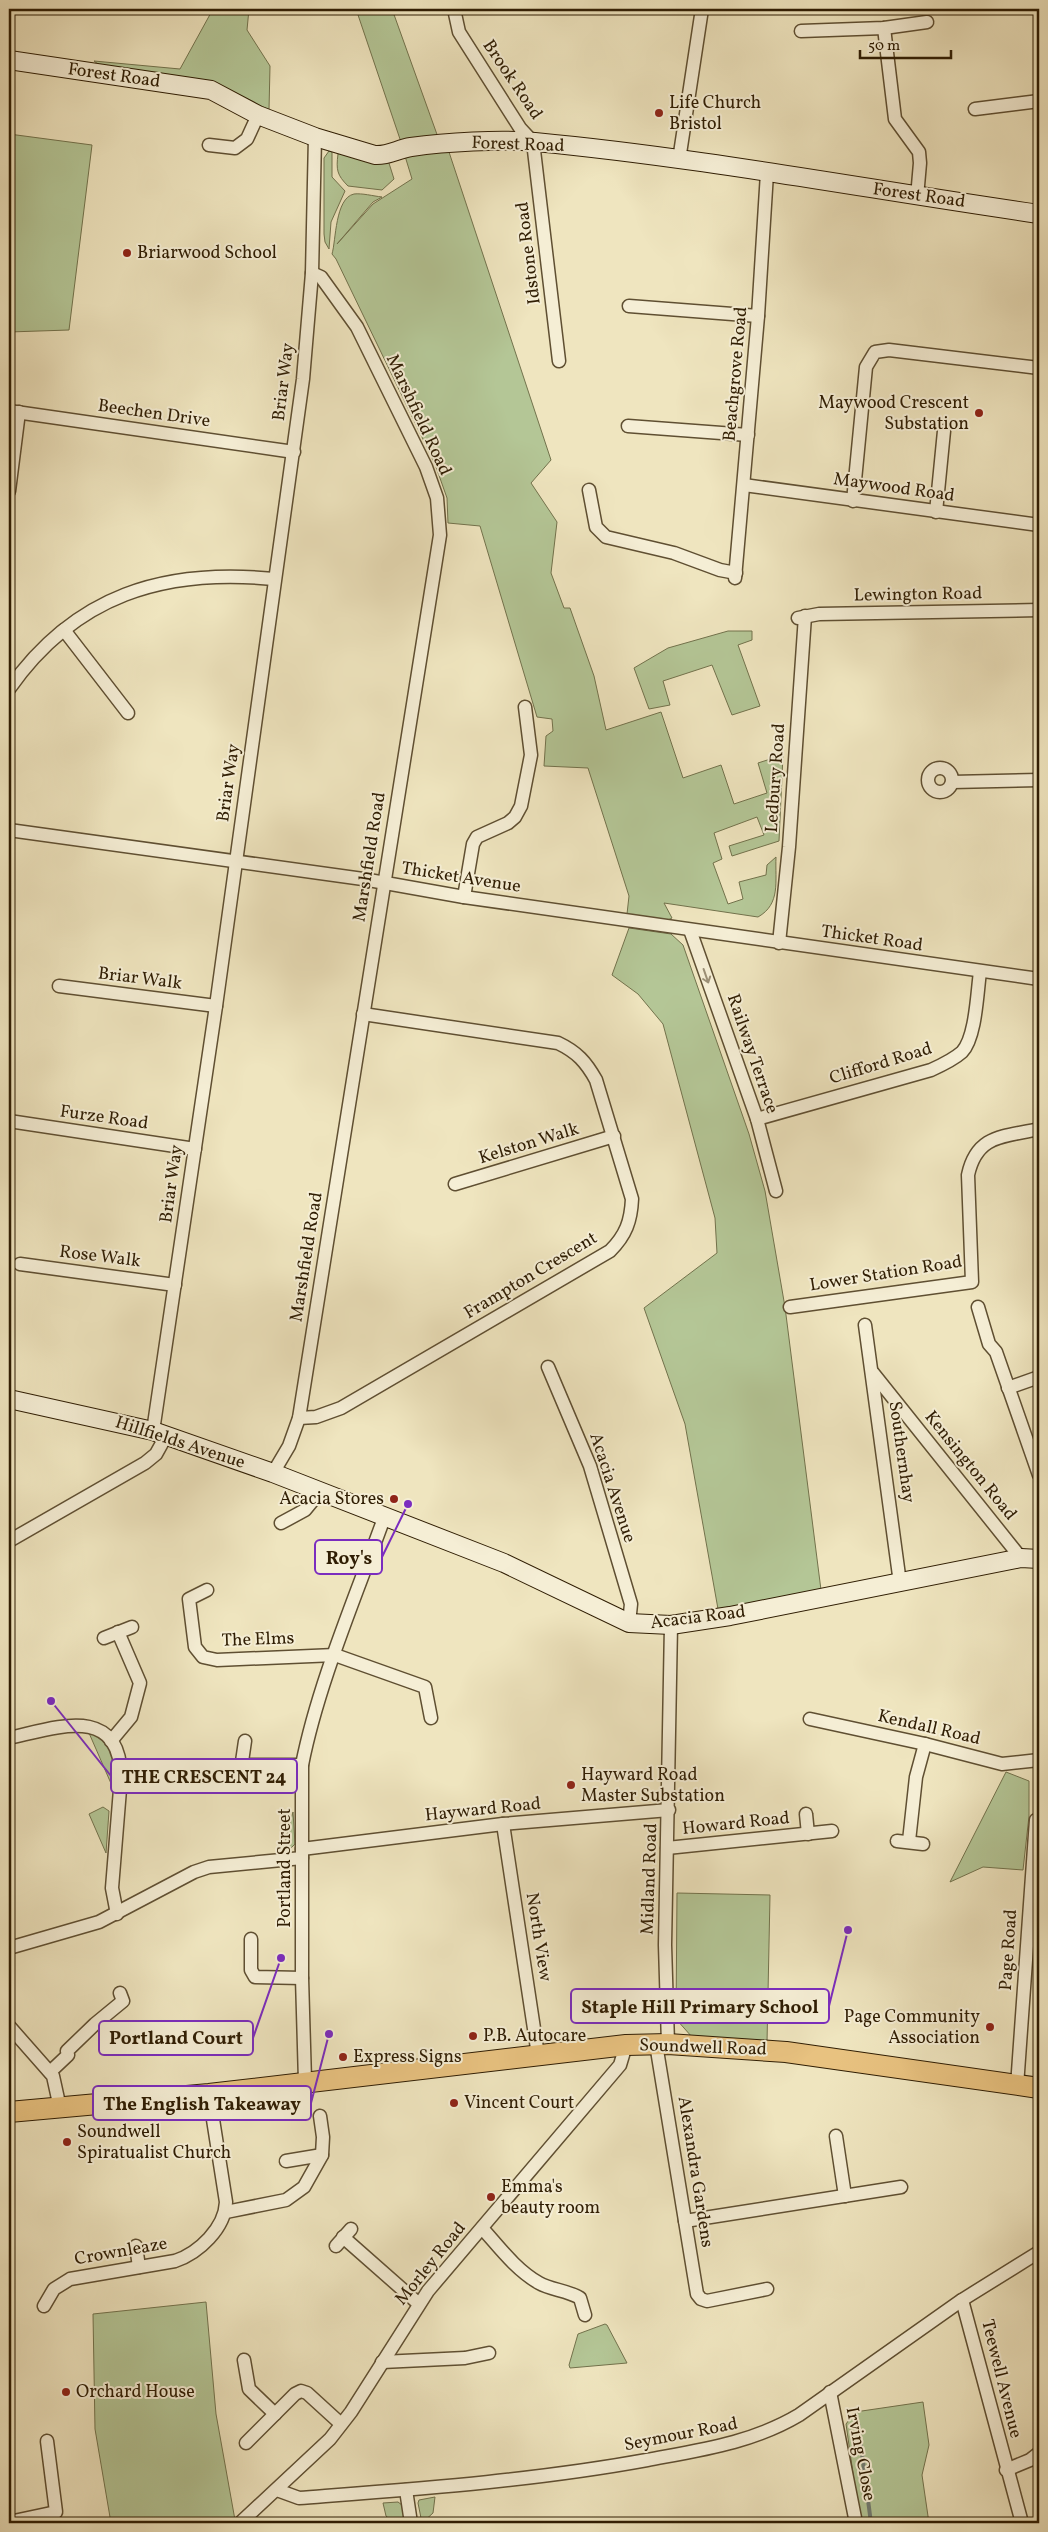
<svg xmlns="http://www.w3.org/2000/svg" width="1048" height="2532" viewBox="0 0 1048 2532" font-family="Vollkorn,serif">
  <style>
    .green { fill: #b4c696; stroke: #72724c }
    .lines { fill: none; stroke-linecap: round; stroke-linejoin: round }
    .stream { stroke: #727c72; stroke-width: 4 }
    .street-casing { stroke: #5f4f32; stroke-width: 15 }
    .secondary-casing { stroke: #2f1d03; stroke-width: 20 }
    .primary-casing { stroke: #2f1d03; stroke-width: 22 }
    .street { stroke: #f5eed5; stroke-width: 12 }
    .secondary { stroke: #f5eed5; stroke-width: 18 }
    .primary { stroke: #e8c280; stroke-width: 20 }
    .oneway { stroke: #9c9076 }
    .poi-dot { fill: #8f2418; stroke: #f5eed5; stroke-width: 2 }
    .labels { text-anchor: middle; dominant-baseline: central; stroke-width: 4; stroke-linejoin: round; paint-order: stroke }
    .street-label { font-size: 18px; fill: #2f1d03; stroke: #f5eed5 }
    .poi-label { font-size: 18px; fill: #2f1d03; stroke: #f5eed5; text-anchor: start }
    .leader { fill: none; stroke: #7b2cbf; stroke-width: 2 }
    .callout-dot { fill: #7b2cbf; stroke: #f5eed5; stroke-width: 2 }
    .callout { fill: #f5eed5; stroke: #7b2cbf; stroke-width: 2 }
    .callout-label { font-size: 19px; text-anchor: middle; font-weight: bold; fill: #2f1d03 }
  </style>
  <rect width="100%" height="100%" fill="#efe5bf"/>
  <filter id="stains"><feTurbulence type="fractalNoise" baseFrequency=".004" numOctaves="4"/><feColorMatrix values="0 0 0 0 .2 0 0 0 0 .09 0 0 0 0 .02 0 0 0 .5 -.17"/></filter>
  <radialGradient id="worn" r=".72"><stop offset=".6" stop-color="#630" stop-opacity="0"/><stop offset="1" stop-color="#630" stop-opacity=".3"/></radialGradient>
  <g class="green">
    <polygon points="213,9 249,9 247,30 270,66 269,110 228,90 102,67 94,61 180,69"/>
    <polygon points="356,9 392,9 439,140 402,145"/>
    <polygon points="9,134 92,145 69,330 9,332"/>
    <path d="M448,149L551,460L531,483L557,522L551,573L564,608H570L594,676L606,730L661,712L683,778L721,765L734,804L767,793L758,763L783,755L779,841L732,856L729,846L764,835L757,817L714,833L722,859L713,863L728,904L743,899L739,882L766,875L767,865L776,857C775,881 781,904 758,917L664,903L672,918L666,921L627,914L629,896L588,768L544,766L546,736L553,731L552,719L537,717L480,526L448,523L447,498L435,464L336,259L332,254C336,241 335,198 354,194C362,193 373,196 382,197L373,202L337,244L373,204L412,179L405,156Z"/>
    <polygon points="329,151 332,152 332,177 345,191 331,222 329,249 325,242 324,234 324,158"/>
    <path d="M342,152L388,160L394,179L382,190L348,186C337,175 336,170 338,154Z"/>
    <polygon points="728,631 752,631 752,640 738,645 760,706 732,715 712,665 663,681 670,705 649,709 634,668 668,648"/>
    <polygon points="629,928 671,934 683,945 749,1134 765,1191 785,1307 821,1590 718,1609 685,1424 644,1308 717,1253 715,1218 663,1024 638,994 612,975"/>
    <path d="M89,1733C114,1741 116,1765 113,1788Z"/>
    <polygon points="1006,1772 1029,1781 1029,1816 1023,1870 983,1867 950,1882"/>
    <polygon points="103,1807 109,1811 106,1853 89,1814"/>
    <polygon points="293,1812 295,1844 290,1849 283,1850"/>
    <polygon points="677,1893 770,1895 767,2043 692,2037 676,2019"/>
    <polygon points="206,2302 216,2414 235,2520 220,2523 111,2523 95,2429 93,2314"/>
    <polygon points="605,2324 607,2325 627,2363 570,2368 569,2365 578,2334"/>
    <polygon points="923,2402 929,2445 922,2475 929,2523 860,2523 846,2424 855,2412"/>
    <polygon points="435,2497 433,2513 422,2523 418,2503 419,2500"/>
    <polygon points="398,2502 402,2505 405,2523 394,2523 386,2516 383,2503"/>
  </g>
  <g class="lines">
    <polyline class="stream" points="858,2423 871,2523"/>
    <g class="street-casing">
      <g id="street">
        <polyline points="454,9 459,32 520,128 533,142 559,361"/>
        <polyline points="884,28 895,119 919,152 920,163 917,197"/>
        <polyline points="801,31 884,28 927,22"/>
        <polyline points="975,109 1039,101"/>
        <polyline points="209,145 235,148 247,139 258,115"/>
        <polyline points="679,160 702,9"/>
        <polyline points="629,306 758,316"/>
        <polyline points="9,411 294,452"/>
        <polyline points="628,426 748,435"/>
        <polyline points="744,485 1039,525"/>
        <polyline points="589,490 596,527 606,537 674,553 720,570 736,573"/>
        <polyline points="9,491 19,412"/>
        <polyline points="853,501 866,367 875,352 889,350 1039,368"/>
        <polyline points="936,512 944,431"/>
        <polyline points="735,578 758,316 767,173"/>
        <polyline points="798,618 819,614 1039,610"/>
        <polyline points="64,630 128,713"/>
        <path d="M9,689C75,595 164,568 274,579"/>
        <circle cx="940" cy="780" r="12"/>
        <polyline points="952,782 1039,780"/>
        <polyline points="9,830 363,879 464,897 1039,979"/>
        <polyline points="464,897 473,844 477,837 508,823 515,817 521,806 531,755 525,707"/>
        <polyline points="690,930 757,1119 776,1191"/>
        <polyline points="779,943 789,847 805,616"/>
        <polyline points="59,986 216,1006"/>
        <path d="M757,1119L931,1070C942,1065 953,1060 962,1052C976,1037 977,993 980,972"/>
        <polyline points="9,1121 195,1149"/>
        <polyline points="455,1184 614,1136"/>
        <polyline points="20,1264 175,1285"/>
        <path d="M790,1307L972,1282L968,1175C977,1134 1004,1137 1039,1129"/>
        <polyline points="978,1307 989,1344 996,1352 1039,1475"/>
        <polyline points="865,1325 900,1583"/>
        <polyline points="548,1367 590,1466 631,1604 629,1623"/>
        <polyline points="873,1373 1021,1558"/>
        <polyline points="1008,1388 1039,1377"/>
        <path d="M299,1418L316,1417L341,1408L610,1251C626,1235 631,1221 632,1199L596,1080C586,1062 577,1052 558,1043L363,1014"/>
        <polyline points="153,1431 216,1006 303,379 312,273 315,137"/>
        <polyline points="273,1473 289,1446 299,1418 440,535 437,498 426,467 357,327 321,277 312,273"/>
        <polyline points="281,1523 305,1510 319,1493"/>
        <polyline points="9,1541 145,1463 156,1454 166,1436"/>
        <polyline points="207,1590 189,1599 195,1647 203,1657 217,1660 335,1655 425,1687 431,1718"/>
        <polyline points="104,1638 132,1627"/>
        <polyline points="810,1719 925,1744 1002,1764 1039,1760"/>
        <path d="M9,1738C55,1728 120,1703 121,1777L112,1888L117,1914"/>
        <polyline points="111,1741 131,1717 140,1683 118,1632"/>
        <polyline points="241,1765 302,1765"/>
        <polyline points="239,1782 245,1741"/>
        <polyline points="806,1814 808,1834"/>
        <polyline points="503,1824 538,2055"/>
        <polyline points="897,1841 923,1844"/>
        <polyline points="909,1841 916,1777 925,1744"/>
        <polyline points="667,1848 832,1831"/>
        <polyline points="302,1849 503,1824 669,1810"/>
        <polyline points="251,1939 251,1970 255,1977 302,1978"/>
        <polyline points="9,1948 99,1922 194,1872 209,1867 302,1858"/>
        <polyline points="9,2026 53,2076 60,2108"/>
        <polyline points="656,2044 697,2294 701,2299 707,2301 767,2289"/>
        <polyline points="668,2044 665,1945 671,1625"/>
        <polyline points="50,2072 68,2055 67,2051 95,2024 123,2001 120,1993"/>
        <path d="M305,2081L302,1978V1765C318,1684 356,1596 384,1518"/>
        <polyline points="1017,2086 1036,1820 1039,1820"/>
        <polyline points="836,2136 845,2196"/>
        <polyline points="286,2161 322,2155"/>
        <polyline points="226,2212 286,2200 304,2187 322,2155 323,2137 320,2116"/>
        <polyline points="685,2221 901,2187"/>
        <path d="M482,2228C499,2247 516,2270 539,2283C551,2290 567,2290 580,2298L585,2315"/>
        <polyline points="343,2237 419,2304"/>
        <polyline points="136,2246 139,2267"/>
        <polyline points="336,2246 351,2229"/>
        <polyline points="962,2300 1022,2523"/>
        <path d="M44,2306L54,2289L70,2279L175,2261C199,2253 225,2228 226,2202L209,2094"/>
        <polyline points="244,2360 249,2389 275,2414"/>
        <polyline points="382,2362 465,2358 489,2353"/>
        <polyline points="830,2392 856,2523"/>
        <polyline points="246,2443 295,2394 301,2391 307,2393 341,2424"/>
        <polyline points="1006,2470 1030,2460 1039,2453"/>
        <path d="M277,2490L299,2498C415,2489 532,2481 647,2460C700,2450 752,2443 799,2415L962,2300L1039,2252"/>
        <polyline points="406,2490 411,2523"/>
        <polyline points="9,2522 56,2512 47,2441"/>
        <polyline points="240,2523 330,2439 351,2412 428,2291 620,2065 626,2045"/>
      </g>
    </g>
    <g class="secondary-casing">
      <g id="secondary">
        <path d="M9,60L211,90L258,115L315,137L375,155C388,156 398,149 411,147C446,142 500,139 535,142C704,158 871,190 1039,214"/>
        <polyline points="9,1399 153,1431 273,1473 504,1563 629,1623 671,1625 730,1616 1021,1558 1039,1559"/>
      </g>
    </g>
    <g class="primary-casing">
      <polyline id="primary" points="9,2112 209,2094 626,2045 668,2044 786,2052 1039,2088"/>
    </g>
    <use href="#street" class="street"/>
    <use href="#secondary" class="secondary"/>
    <use href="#primary" class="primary"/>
  </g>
  <defs><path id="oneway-shaft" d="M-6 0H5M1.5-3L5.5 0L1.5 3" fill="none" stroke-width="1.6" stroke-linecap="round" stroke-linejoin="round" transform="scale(1.25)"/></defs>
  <use class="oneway" href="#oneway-shaft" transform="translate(706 976) rotate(71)"/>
  <g class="poi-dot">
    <circle cx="659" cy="113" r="5"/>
    <circle cx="127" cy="253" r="5"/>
    <circle cx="979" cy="413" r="5"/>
    <circle cx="394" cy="1499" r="5"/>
    <circle cx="571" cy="1785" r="5"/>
    <circle cx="990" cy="2027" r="5"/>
    <circle cx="473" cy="2036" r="5"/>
    <circle cx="343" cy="2057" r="5"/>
    <circle cx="454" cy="2103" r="5"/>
    <circle cx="67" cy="2142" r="5"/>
    <circle cx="491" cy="2197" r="5"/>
    <circle cx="66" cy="2392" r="5"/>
  </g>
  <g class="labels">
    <g class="street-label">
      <text transform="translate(114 76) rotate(8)">Forest Road</text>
      <text transform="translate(512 80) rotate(56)">Brook Road</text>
      <text transform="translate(518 145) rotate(2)">Forest Road</text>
      <text transform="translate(919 196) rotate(8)">Forest Road</text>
      <text transform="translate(529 253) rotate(-97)">Idstone Road</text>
      <text transform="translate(736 374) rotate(-85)">Beachgrove Road</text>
      <text transform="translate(284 382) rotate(-83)">Briar Way</text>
      <text transform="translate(154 414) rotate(8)">Beechen Drive</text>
      <text transform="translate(418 415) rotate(65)">Marshfield Road</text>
      <text transform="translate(894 488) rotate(8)">Maywood Road</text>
      <text transform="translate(918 595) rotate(-1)">Lewington Road</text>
      <text transform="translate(776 778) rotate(-86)">Ledbury Road</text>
      <text transform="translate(229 783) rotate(-82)">Briar Way</text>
      <text transform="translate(370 857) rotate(-81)">Marshfield Road</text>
      <text transform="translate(461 878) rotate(9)">Thicket Avenue</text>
      <text transform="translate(872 939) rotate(8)">Thicket Road</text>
      <text transform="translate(140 979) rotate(7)">Briar Walk</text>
      <text transform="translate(752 1054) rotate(71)">Railway Terrace</text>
      <text transform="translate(881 1064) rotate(-17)">Clifford Road</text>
      <text transform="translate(104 1118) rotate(8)">Furze Road</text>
      <text transform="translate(529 1144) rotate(-17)">Kelston Walk</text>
      <text transform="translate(172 1184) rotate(-82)">Briar Way</text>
      <text transform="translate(100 1257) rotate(7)">Rose Walk</text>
      <text transform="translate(307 1257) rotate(-81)">Marshfield Road</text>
      <text transform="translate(886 1274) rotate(-9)">Lower Station Road</text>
      <text transform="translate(531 1276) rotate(-31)">Frampton Crescent</text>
      <text transform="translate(180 1443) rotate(18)">Hillfields Avenue</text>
      <text transform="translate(901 1452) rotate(82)">Southernhay</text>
      <text transform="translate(970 1466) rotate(51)">Kensington Road</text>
      <text transform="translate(612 1488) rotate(72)">Acacia Avenue</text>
      <text transform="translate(698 1618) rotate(-7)">Acacia Road</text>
      <text transform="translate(258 1640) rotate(-2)">The Elms</text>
      <text transform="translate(929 1728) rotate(13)">Kendall Road</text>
      <text transform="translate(483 1810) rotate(-6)">Hayward Road</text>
      <text transform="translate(736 1824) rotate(-6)">Howard Road</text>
      <text transform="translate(285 1868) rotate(-90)">Portland Street</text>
      <text transform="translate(650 1879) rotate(-88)">Midland Road</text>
      <text transform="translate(538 1937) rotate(81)">North View</text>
      <text transform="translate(1009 1950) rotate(-86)">Page Road</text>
      <text transform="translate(703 2048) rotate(2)">Soundwell Road</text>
      <text transform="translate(695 2172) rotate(81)">Alexandra Gardens</text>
      <text transform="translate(121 2252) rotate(-10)">Crownleaze</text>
      <text transform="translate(431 2264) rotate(-51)">Morley Road</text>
      <text transform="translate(1001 2379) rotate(76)">Teewell Avenue</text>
      <text transform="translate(681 2435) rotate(-11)">Seymour Road</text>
      <text transform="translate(860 2454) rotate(79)">Irving Close</text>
    </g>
    <g class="poi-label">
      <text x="669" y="103">Life Church<tspan x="669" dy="21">Bristol</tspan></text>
      <text x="137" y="253">Briarwood School</text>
      <text x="969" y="403" text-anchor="end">Maywood Crescent<tspan x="969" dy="21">Substation</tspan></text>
      <text x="384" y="1499" text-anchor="end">Acacia Stores</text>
      <text x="581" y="1775">Hayward Road<tspan x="581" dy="21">Master Substation</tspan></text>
      <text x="980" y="2017" text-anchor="end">Page Community<tspan x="980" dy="21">Association</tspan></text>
      <text x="483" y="2036">P.B. Autocare</text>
      <text x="353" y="2057">Express Signs</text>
      <text x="464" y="2103">Vincent Court</text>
      <text x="77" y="2132">Soundwell<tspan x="77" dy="21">Spiratualist Church</tspan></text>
      <text x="501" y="2187">Emma's<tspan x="501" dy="21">beauty room</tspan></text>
      <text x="76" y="2392">Orchard House</text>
    </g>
  </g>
  <path class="leader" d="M408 1504L382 1557M51 1701L111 1776M848 1930L829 2006M281 1958L253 2038M329 2034L311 2103"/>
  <g class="callout-dot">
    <circle cx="408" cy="1504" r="5"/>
    <circle cx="51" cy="1701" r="5"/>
    <circle cx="848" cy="1930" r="5"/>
    <circle cx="281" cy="1958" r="5"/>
    <circle cx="329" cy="2034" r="5"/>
  </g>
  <g class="callout">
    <rect x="315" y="1540" width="67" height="34" rx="5"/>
    <rect x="111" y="1759" width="186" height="34" rx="5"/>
    <rect x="571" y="1989" width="258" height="34" rx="5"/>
    <rect x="99" y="2021" width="154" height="34" rx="5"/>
    <rect x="93" y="2086" width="218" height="34" rx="5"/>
  </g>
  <g class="callout-label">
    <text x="349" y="1564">Roy's</text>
    <text x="204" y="1783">THE CRESCENT 24</text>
    <text x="700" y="2013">Staple Hill Primary School</text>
    <text x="176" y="2044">Portland Court</text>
    <text x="202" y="2110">The English Takeaway</text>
  </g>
  <rect width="1048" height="2532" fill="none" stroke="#efe5bf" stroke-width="30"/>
  <rect x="10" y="10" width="1028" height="2512" fill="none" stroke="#2f1d03" stroke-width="2.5"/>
  <rect x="15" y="15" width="1018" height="2502" fill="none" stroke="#2f1d03"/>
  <path d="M860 50v8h91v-8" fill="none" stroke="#2f1d03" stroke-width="2.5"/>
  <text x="868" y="50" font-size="15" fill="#2f1d03" stroke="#f5eed5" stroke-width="4" paint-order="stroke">50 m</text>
  <rect width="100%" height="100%" filter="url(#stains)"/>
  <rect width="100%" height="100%" fill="url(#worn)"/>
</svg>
